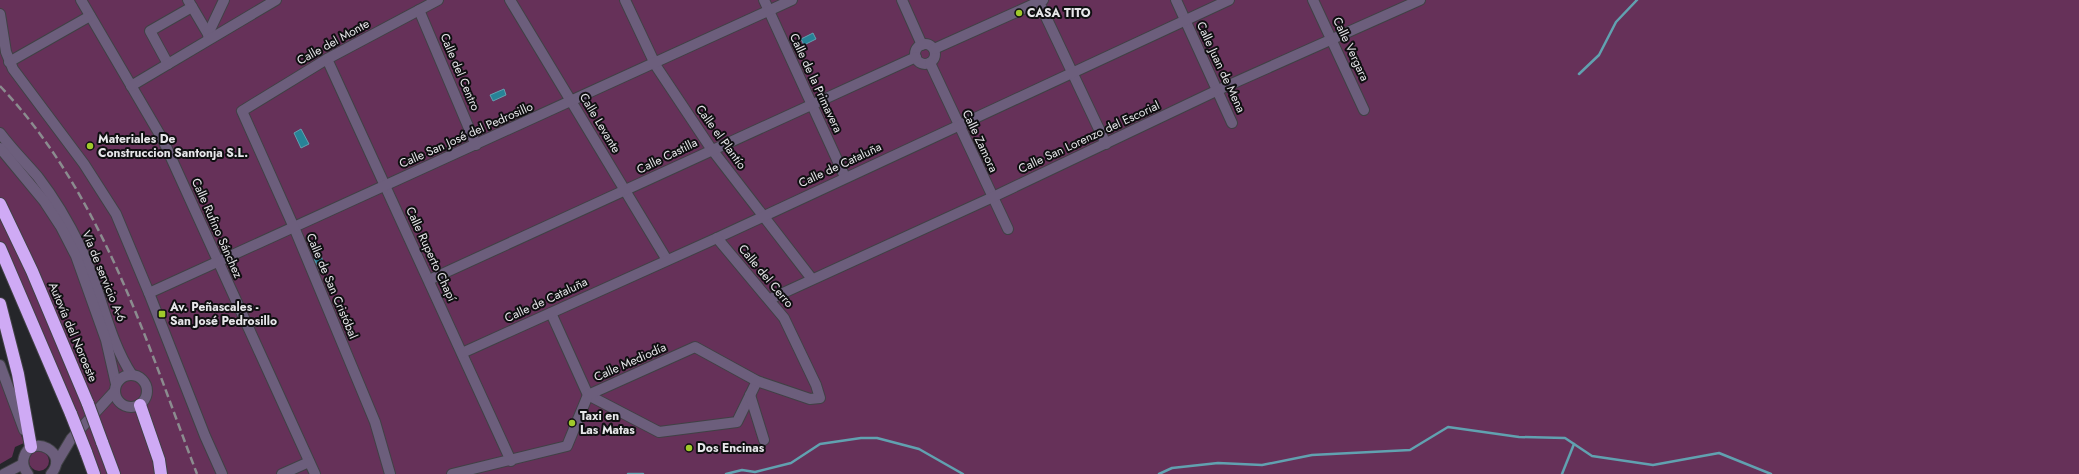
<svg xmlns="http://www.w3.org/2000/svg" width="2079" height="474" viewBox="0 0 2079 474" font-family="Jost,sans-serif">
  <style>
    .green { fill: #663159 }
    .water { fill: #278397; stroke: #61a1b0 }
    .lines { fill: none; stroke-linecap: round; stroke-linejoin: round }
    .stream { stroke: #61a1b0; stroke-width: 2.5 }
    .minor-casing { stroke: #404145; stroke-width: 12 }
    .highway-casing { stroke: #404145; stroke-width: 14 }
    .minor { stroke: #6c5e7c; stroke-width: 10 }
    .highway { stroke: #cfaaf5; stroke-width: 12 }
    .rail { stroke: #8b8c8f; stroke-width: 2.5; stroke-dasharray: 8 4; stroke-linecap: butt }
    .highway-bridge-casing { stroke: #404145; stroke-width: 14; stroke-linecap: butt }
    .highway-bridge { stroke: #cfaaf5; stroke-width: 12 }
    .poi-dot { fill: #a0c92b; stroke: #0f0f11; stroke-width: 1.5 }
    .labels { text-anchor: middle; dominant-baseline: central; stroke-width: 4; stroke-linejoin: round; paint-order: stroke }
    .poi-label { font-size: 12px; font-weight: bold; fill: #e7e7ea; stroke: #0f0f11; text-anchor: start }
    .street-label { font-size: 12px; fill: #e7e7ea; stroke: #0f0f11 }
  </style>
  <rect width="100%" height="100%" fill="#25262a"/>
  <g class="green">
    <polygon points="0,0 2079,0 2079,474 94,474 0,251"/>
    <polygon points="0,378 24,443 15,447 12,457 0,464"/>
    <circle cx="39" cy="461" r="10"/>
  </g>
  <g class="water">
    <polygon points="813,33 816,39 804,45 801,39"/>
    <polygon points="504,89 506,95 493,101 490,95"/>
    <polygon points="301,129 309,144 301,148 294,133"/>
    <polygon points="321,256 326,269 323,272 320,271 314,259"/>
  </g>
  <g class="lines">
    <g class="stream">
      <polyline points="1579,74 1599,55 1616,22 1637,0"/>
      <polyline points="628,474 643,474"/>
      <polyline points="726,474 742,470 755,472 791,463 820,444 861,438 877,438 919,449 963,474"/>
      <polyline points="1159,474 1172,468 1218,463 1262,465 1312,455 1410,450 1448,427 1519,437 1565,438 1592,456 1653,465 1719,453 1771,474"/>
      <polyline points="1562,474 1574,444"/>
    </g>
    <g class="minor-casing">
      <g id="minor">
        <polyline points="81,0 163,140 315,474"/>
        <polyline points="188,0 208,34 209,39"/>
        <polyline points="510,0 667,260"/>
        <polyline points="625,0 656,66 710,147 812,279"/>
        <polyline points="764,0 845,177"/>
        <polyline points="902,0 922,45"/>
        <polyline points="1038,0 1106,144"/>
        <polyline points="1176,0 1232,123"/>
        <polyline points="1313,0 1364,110"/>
        <polyline points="419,10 476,145"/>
        <polyline points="0,14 6,52 13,69 84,164 116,214 149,293 205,436 222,474"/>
        <polyline points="208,34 224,0"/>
        <circle cx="925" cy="54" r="10"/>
        <polyline points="934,49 1043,0"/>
        <polyline points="327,59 511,461"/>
        <polyline points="9,62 90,16"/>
        <polyline points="930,63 1008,229"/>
        <polyline points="168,64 150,31 192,7"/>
        <polyline points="131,86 276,0"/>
        <path d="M0,133C12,149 25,162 38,177C55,199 69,223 81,248C101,289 107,337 132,375"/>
        <polyline points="0,148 44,201 61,227 76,256 106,340 116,384"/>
        <polyline points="429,280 916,57"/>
        <polyline points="149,293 792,0"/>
        <polyline points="770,299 993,197 1218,90 1420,0"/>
        <polyline points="551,313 588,395"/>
        <polyline points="462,353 717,238 1229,0"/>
        <polyline points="0,365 24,430"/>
        <circle cx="131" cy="391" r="16"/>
        <polyline points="588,395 659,432 737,422 757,381"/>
        <polyline points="750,395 764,440"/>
        <polyline points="56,464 71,439 114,392"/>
        <polyline points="4,474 23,464"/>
        <path d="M28,474C24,469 22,463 24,457C31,433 70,452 51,474"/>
        <polyline points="282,474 309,462"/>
        <polyline points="390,474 375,422 296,232 242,111 327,59 438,0"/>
        <polyline points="452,474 567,446 588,395 695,347 757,381 810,399 820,398 816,385 784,318 717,238"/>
      </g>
    </g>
    <g class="highway-casing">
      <g id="highway">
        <polyline points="0,204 32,271 88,404"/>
        <polyline points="0,248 71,414"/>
        <polyline points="0,304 18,374 31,447"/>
        <polyline points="140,405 159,460 161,474"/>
        <polyline points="102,442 114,474"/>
        <polyline points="86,452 94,474"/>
      </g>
    </g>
    <use href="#minor" class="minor"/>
    <use href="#highway" class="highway"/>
    <path class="rail" d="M0,86C102,194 145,338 197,474"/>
    <g class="highway-bridge-casing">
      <g id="highway-bridge">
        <polyline points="88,404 102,442"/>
        <polyline points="71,414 86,452"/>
      </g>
    </g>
    <use href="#highway-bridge" class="highway-bridge"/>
  </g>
  <g class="poi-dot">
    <circle cx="1019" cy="13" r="4"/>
    <circle cx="90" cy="146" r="4"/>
    <rect x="158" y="310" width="8" height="8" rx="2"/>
    <circle cx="572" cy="423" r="4"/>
    <circle cx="689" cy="448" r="4"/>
  </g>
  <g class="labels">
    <g class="poi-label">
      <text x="1027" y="13">CASA TITO</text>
      <text x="98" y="139">Materiales De<tspan x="98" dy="14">Construccion Santonja S.L.</tspan></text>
      <text x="170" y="307">Av. Peñascales -<tspan x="170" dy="14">San José Pedrosillo</tspan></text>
      <text x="580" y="416">Taxi en<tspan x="580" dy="14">Las Matas</tspan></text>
      <text x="697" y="448">Dos Encinas</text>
    </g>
    <g class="street-label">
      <text transform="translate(333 42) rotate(-29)">Calle del Monte</text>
      <text transform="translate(1351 49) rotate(65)">Calle Vergara</text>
      <text transform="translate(1221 67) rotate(65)">Calle Juan de Mena</text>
      <text transform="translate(460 72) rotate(67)">Calle del Centro</text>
      <text transform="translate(816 83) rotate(65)">Calle de la Primavera</text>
      <text transform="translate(600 123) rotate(59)">Calle Levante</text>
      <text transform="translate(466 135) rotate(-24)">Calle San José del Pedrosillo</text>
      <text transform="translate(721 137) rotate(54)">Calle el Plantío</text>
      <text transform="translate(1089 137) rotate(-25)">Calle San Lorenzo del Escorial</text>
      <text transform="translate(980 141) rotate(65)">Calle Zamora</text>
      <text transform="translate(667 156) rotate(-26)">Calle Castilla</text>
      <text transform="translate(840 165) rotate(-25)">Calle de Cataluña</text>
      <text transform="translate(217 228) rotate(66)">Calle Rufino Sánchez</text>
      <text transform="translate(431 254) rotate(65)">Calle Ruperto Chapí</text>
      <text transform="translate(104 276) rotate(68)">Vía de servicio A-6</text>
      <text transform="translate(766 276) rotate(50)">Calle del Cerro</text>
      <text transform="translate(332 286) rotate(67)">Calle de San Cristóbal</text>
      <text transform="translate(546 300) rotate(-25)">Calle de Cataluña</text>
      <text transform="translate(73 332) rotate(67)">Autovía del Noroeste</text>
      <text transform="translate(630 362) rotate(-24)">Calle Mediodía</text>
    </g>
  </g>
</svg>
